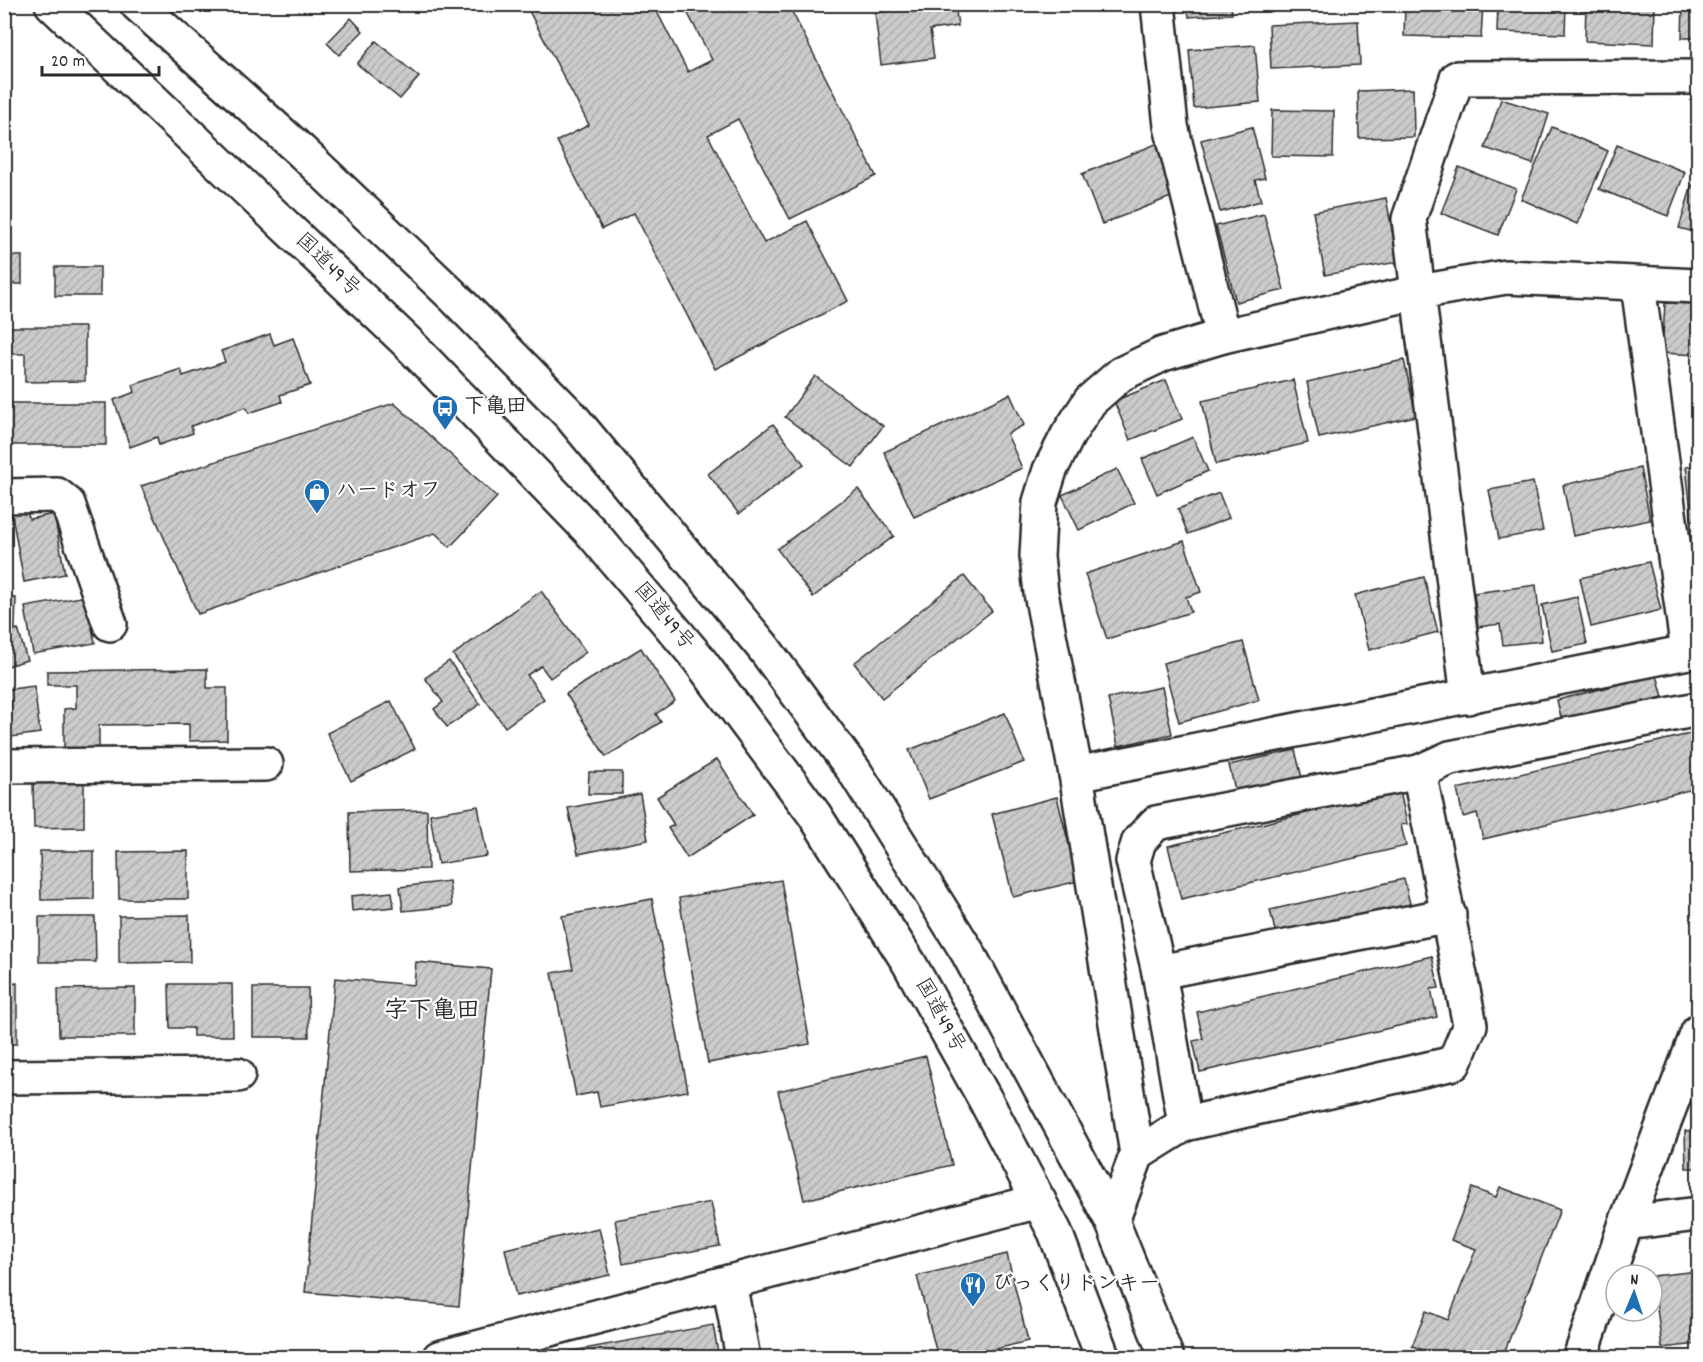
<svg xmlns="http://www.w3.org/2000/svg" width="1703" height="1362" viewBox="0 0 1703 1362" font-family="Dekko,'Klee One',sans-serif">
  <style>
    .building { fill: url(#building-hatch); stroke: #2b2b2b; stroke-width: 1.5 }
    .lines { fill: none; stroke-linecap: round; stroke-linejoin: round }
    .street-casing { stroke: #2b2b2b; stroke-width: 38 }
    .highway-casing { stroke: #2b2b2b; stroke-width: 38 }
    .street { stroke: #fff; stroke-width: 33 }
    .highway { stroke: #fff; stroke-width: 33 }
    .labels { text-anchor: middle; dominant-baseline: central; stroke-width: 4.5; stroke-linejoin: round; paint-order: stroke }
    .street-label { font-size: 21px; fill: #2b2b2b; stroke: #fff }
    .poi-label { font-size: 21px; font-weight: bold; fill: #2b2b2b; stroke: #fff; text-anchor: start }
    .quarter-label { font-size: 24px; font-weight: bold; fill: #2b2b2b; stroke: #fff }
  </style>
  <defs>
    <pattern id="building-hatch" width="6" height="6" patternUnits="userSpaceOnUse" patternTransform="scale(1.5)"><rect width="6" height="6" fill="#cbcbcb"/><path d="M-1 1l2-2M0 6l6-6M5 7l2-2" fill="none" stroke="#aeaeae"/></pattern>
  </defs>
  <rect width="100%" height="100%" fill="#fff"/>
  <filter id="ink" filterUnits="userSpaceOnUse"><feTurbulence type="fractalNoise" baseFrequency=".0167" numOctaves="2"/><feDisplacementMap in="SourceGraphic" scale="12" xChannelSelector="R" yChannelSelector="G"/><feConvolveMatrix kernelMatrix="1 2 1 2 8 2 1 2 1" color-interpolation-filters="sRGB"/></filter>
  <g filter="url(#ink)">
    <g class="building">
      <polygon points="364,4 383,4 366,11"/>
      <polygon points="542,4 653,4 688,72 712,60 683,4 788,4 876,176 790,219 738,119 708,135 764,243 807,221 848,301 715,369 634,213 602,229 557,141 589,125 529,11"/>
      <polygon points="940,4 955,4 958,26 930,30 934,58 881,65 875,13"/>
      <polygon points="1187,4 1231,4 1232,14 1189,17"/>
      <polygon points="1405,4 1483,4 1481,38 1404,36"/>
      <polygon points="1498,4 1566,4 1565,34 1497,32"/>
      <polygon points="1586,4 1655,4 1654,44 1585,41"/>
      <polygon points="1683,4 1698,4 1698,38 1682,38"/>
      <polygon points="351,18 363,31 339,55 327,43"/>
      <polygon points="1358,21 1360,65 1271,69 1269,25"/>
      <polygon points="376,41 419,77 400,99 357,64"/>
      <polygon points="1255,45 1260,102 1194,108 1189,50"/>
      <polygon points="1413,89 1414,137 1359,138 1358,91"/>
      <polygon points="1501,99 1549,114 1533,164 1485,148"/>
      <polygon points="1272,110 1334,111 1333,157 1271,156"/>
      <polygon points="1252,127 1265,178 1255,180 1261,201 1220,212 1201,140"/>
      <polygon points="1552,127 1608,151 1577,224 1521,199"/>
      <polygon points="1161,142 1181,193 1102,224 1082,174"/>
      <polygon points="1617,145 1685,172 1668,216 1599,189"/>
      <polygon points="1459,167 1516,189 1498,235 1441,213"/>
      <polygon points="1692,185 1698,187 1698,233 1679,228"/>
      <polygon points="1386,198 1398,262 1325,275 1313,212"/>
      <polygon points="1264,214 1284,290 1236,302 1216,226"/>
      <rect x="4" y="256" width="18" height="28"/>
      <rect x="55" y="267" width="45" height="29"/>
      <polygon points="1665,303 1698,304 1698,355 1662,353"/>
      <polygon points="7,327 85,327 85,381 25,382 25,354 7,354"/>
      <polygon points="270,334 274,345 293,338 310,385 280,395 282,402 249,413 246,407 191,426 193,433 159,445 157,437 130,447 114,400 135,392 133,385 181,369 183,376 225,362 221,351"/>
      <polygon points="1404,360 1416,416 1319,438 1307,382"/>
      <polygon points="815,376 883,426 853,467 785,417"/>
      <polygon points="1166,380 1182,419 1130,440 1114,401"/>
      <polygon points="1293,380 1308,443 1216,464 1202,401"/>
      <polygon points="1010,394 1024,425 1007,434 1022,468 914,517 884,452"/>
      <rect x="4" y="403" width="102" height="42"/>
      <polygon points="394,403 497,497 450,547 435,533 198,614 141,486"/>
      <polygon points="773,424 804,464 739,514 708,474"/>
      <polygon points="1193,437 1208,471 1157,494 1142,459"/>
      <polygon points="1698,465 1698,520 1692,521 1686,467"/>
      <polygon points="1640,468 1650,520 1573,536 1563,485"/>
      <polygon points="1117,469 1134,503 1079,530 1062,495"/>
      <polygon points="1533,482 1543,531 1499,539 1489,490"/>
      <polygon points="858,489 894,536 813,597 777,549"/>
      <polygon points="1219,493 1229,518 1188,534 1178,509"/>
      <polygon points="26,507 29,519 54,514 65,574 24,582 11,510"/>
      <polygon points="1184,541 1201,592 1186,597 1191,612 1107,639 1085,574"/>
      <polygon points="1649,562 1661,610 1591,627 1580,578"/>
      <polygon points="964,576 992,611 882,698 854,663"/>
      <polygon points="1424,577 1438,632 1369,650 1355,595"/>
      <polygon points="1536,585 1542,641 1503,645 1500,624 1478,627 1474,593"/>
      <polygon points="541,591 586,652 550,678 541,666 527,675 544,699 505,727 453,655"/>
      <polygon points="86,596 95,643 33,654 25,607"/>
      <polygon points="1577,597 1587,644 1552,651 1542,605"/>
      <polygon points="4,598 16,598 15,628 4,628"/>
      <polygon points="18,629 27,660 8,666 4,654 4,633"/>
      <polygon points="1243,642 1259,700 1179,722 1163,663"/>
      <polygon points="641,648 675,701 656,714 661,722 606,757 566,694"/>
      <polygon points="449,661 480,704 447,727 434,709 443,702 425,678"/>
      <polygon points="207,669 207,688 227,688 227,740 189,741 189,724 99,725 99,753 64,753 64,709 76,708 76,685 47,685 47,671"/>
      <polygon points="1657,675 1663,697 1562,722 1557,700"/>
      <polygon points="34,686 40,733 4,738 4,690"/>
      <polygon points="1162,687 1172,734 1118,746 1108,698"/>
      <polygon points="391,701 415,749 351,781 327,733"/>
      <polygon points="1005,713 1024,762 929,799 909,750"/>
      <polygon points="1698,732 1698,788 1483,839 1477,813 1463,817 1457,789"/>
      <polygon points="1295,750 1302,778 1236,794 1229,765"/>
      <polygon points="717,759 753,815 687,858 668,828 674,825 657,797"/>
      <polygon points="589,772 622,772 622,794 588,794"/>
      <polygon points="33,783 84,783 84,827 34,828"/>
      <polygon points="1400,791 1407,824 1401,825 1406,846 1181,899 1168,846"/>
      <polygon points="640,794 648,840 578,854 568,808"/>
      <polygon points="1057,797 1078,881 1013,897 992,814"/>
      <polygon points="478,806 487,856 438,864 430,814"/>
      <polygon points="427,810 428,869 350,871 349,812"/>
      <polygon points="40,851 94,851 94,899 41,900"/>
      <polygon points="188,851 188,899 119,899 118,852"/>
      <polygon points="1404,879 1411,908 1277,939 1270,910"/>
      <polygon points="781,880 810,1044 708,1063 679,898"/>
      <polygon points="449,881 452,906 403,911 400,887"/>
      <polygon points="392,892 394,907 352,911 351,896"/>
      <polygon points="652,899 688,1091 600,1107 597,1092 576,1096 552,973 573,969 562,916"/>
      <polygon points="189,915 190,962 119,963 119,916"/>
      <polygon points="39,917 95,917 96,962 39,962"/>
      <polygon points="1432,956 1439,988 1431,989 1437,1017 1200,1072 1193,1041 1203,1039 1197,1012"/>
      <polygon points="416,962 491,969 459,1306 305,1292 335,978 414,985"/>
      <polygon points="17,983 17,1044 4,1044 4,984"/>
      <polygon points="169,984 232,984 233,1036 193,1036 193,1028 170,1028"/>
      <polygon points="135,988 135,1036 59,1036 58,989"/>
      <polygon points="253,988 308,988 309,1037 253,1037"/>
      <polygon points="926,1056 952,1165 804,1200 778,1091"/>
      <polygon points="1685,1131 1698,1131 1698,1168 1686,1168"/>
      <polygon points="1500,1187 1560,1210 1502,1358 1434,1358 1435,1354 1412,1346 1426,1311 1448,1320 1476,1249 1451,1240 1472,1188 1496,1197"/>
      <polygon points="711,1202 720,1246 623,1264 615,1220"/>
      <polygon points="599,1228 610,1275 516,1296 505,1249"/>
      <polygon points="1007,1254 1028,1341 980,1353 982,1358 938,1358 917,1276"/>
      <polygon points="1698,1271 1698,1344 1662,1348 1653,1276"/>
      <polygon points="713,1325 719,1358 540,1358 540,1357"/>
    </g>
    <g class="lines">
      <g class="street-casing">
        <g id="street">
          <polyline points="1158,4 1171,126 1223,336"/>
          <polyline points="1638,285 1688,652"/>
          <polyline points="4,496 57,495 68,504 110,624"/>
          <polyline points="1468,697 1409,219 1457,78 1698,77"/>
          <polyline points="4,766 266,764"/>
          <polyline points="1076,774 1698,650"/>
          <polyline points="1159,972 1449,915"/>
          <polyline points="4,1077 238,1075"/>
          <polyline points="1185,1124 1159,972 1133,861 1139,841 1156,823 1419,772 1450,758 1698,709"/>
          <polyline points="1137,1154 1185,1124 1454,1063 1470,1025 1419,772"/>
          <polyline points="1112,1221 1137,1154 1076,774 1041,593 1037,556 1040,502 1050,470 1068,435 1090,401 1121,374 1163,354 1223,336 1419,292 1506,277 1698,286"/>
          <polyline points="1626,1223 1698,1214"/>
          <polyline points="729,1282 743,1358"/>
          <polyline points="439,1358 1039,1201"/>
          <polyline points="1580,1358 1626,1223 1698,1032"/>
        </g>
      </g>
      <g class="highway-casing">
        <g id="highway">
          <polyline points="52,4 406,341 593,534 697,657 814,814 909,963 986,1101 1055,1232 1103,1358"/>
          <polyline points="137,4 301,151 452,295 570,415 763,647 855,772 968,953 1112,1221 1167,1358"/>
        </g>
      </g>
      <use href="#street" class="street"/>
      <use href="#highway" class="highway"/>
    </g>
  </g>
  <defs>
    <g id="bus-pin" transform="scale(1.35)"><path d="M0 17L-7.5 6A9.5 9.5 0 1 1 7.5 6Z" fill="#1f6fb2" stroke="#fff"/><path d="M-5-6H5V4H4V6H2V4H-2V6H-4V4H-5ZM-3.5-4V0h7V-4ZM-3.5 1.2v1.5H-2V1.2ZM2 1.2v1.5H3.5V1.2Z" fill="#fff"/></g>
    <g id="shop-pin" transform="scale(1.35)"><path d="M0 17L-7.5 6A9.5 9.5 0 1 1 7.5 6Z" fill="#1f6fb2" stroke="#fff"/><path d="M-5-2.5h2.3a2.7 3.5 0 0 1 5.4 0H5L5.5 6h-11ZM-1.5-2.5h3a1.5 2.3 0 0 0-3 0Z" fill="#fff"/></g>
    <g id="restaurant-pin" transform="scale(1.35)"><path d="M0 17L-7.5 6A9.5 9.5 0 1 1 7.5 6Z" fill="#1f6fb2" stroke="#fff"/><path d="M-5-6h1v4h1v-4h1v4h1v-4h1v5L-1.5 .5V6h-2V.5L-5-1ZM5-6V6H3V1.5H1.5Q1.5-4 5-6Z" fill="#fff"/></g>
  </defs>
  <g fill-rule="evenodd">
    <use href="#bus-pin" x="445" y="408"/>
    <use href="#shop-pin" x="317" y="492"/>
    <use href="#restaurant-pin" x="973" y="1285"/>
  </g>
  <g class="labels">
    <g class="street-label">
      <text transform="translate(327 266) rotate(44)">国道49号</text>
      <text transform="translate(663 617) rotate(50)">国道49号</text>
      <text transform="translate(939 1016) rotate(61)">国道49号</text>
    </g>
    <g class="poi-label">
      <text x="464" y="408">下亀田</text>
      <text x="336" y="492">ハードオフ</text>
      <text x="992" y="1285">びっくりドンキー</text>
    </g>
    <g class="quarter-label">
      <text x="432" y="1012">字下亀田</text>
    </g>
  </g>
  <rect width="1703" height="1362" fill="none" stroke="#fff" stroke-width="24"/>
  <rect x="12" y="12" width="1679" height="1338" fill="none" stroke="#2b2b2b" stroke-width="2" filter="url(#ink)"/>
  <g transform="translate(1634 1293) rotate(2)"><circle r="28" fill="#ffffff" stroke="#aaaaaa" stroke-width="1.5"/>
  <path d="M0-4.5L10 22L0 15L-10 22Z" fill="#1f6fb2"/>
  <text y="-9" font-size="16" font-weight="bold" text-anchor="middle" fill="#2b2b2b">N</text>
  </g>
  <path d="M42 66v9h117v-9" fill="none" stroke="#2b2b2b" stroke-width="3"/>
  <text x="51" y="66" font-size="18" fill="#2b2b2b" stroke="#ffffff" stroke-width="4.5" paint-order="stroke">20 m</text>
</svg>
